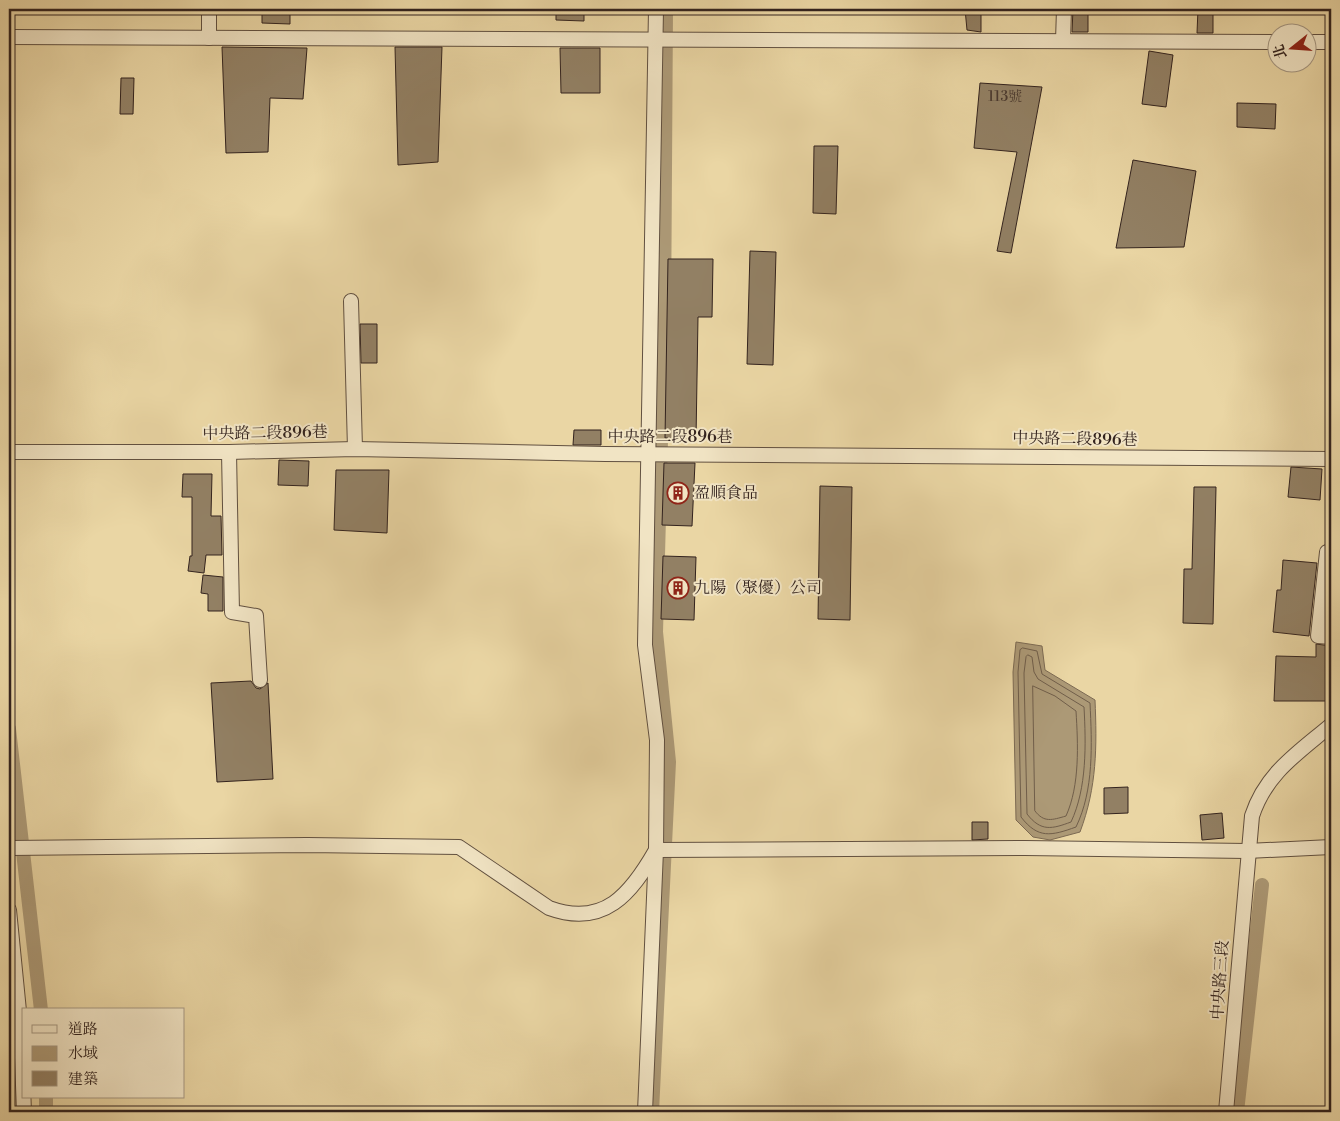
<svg xmlns="http://www.w3.org/2000/svg" width="1340" height="1121" viewBox="0 0 1340 1121" font-family="'Libre Bodoni','Noto Serif TC',serif">
  <style>
    .water { fill: #ac9976; stroke: #7c6a53 }
    .lines { fill: none; stroke-linecap: round; stroke-linejoin: round }
    .shore { stroke: #705e4a; stroke-width: 1 }
    .canal { stroke: #ac9976; stroke-width: 14 }
    .building { fill: #928064; stroke: #33231e }
    .minor-casing { stroke: #615040; stroke-width: 16 }
    .minor { stroke: #f1e4c4; stroke-width: 14 }
    .labels { text-anchor: middle; dominant-baseline: central; stroke-width: 4; stroke-linejoin: round; paint-order: stroke }
    .number-label { font-size: 14px; fill: #4b3a30 }
    .street-label { font-size: 16px; fill: #33231e; stroke: #f1e4c4 }
    .poi-label { font-size: 16px; fill: #33231e; stroke: #f1e4c4; text-anchor: start }
  </style>
  <rect width="100%" height="100%" fill="#ead6a4"/>
  <filter id="stains"><feTurbulence type="fractalNoise" baseFrequency=".004" numOctaves="4"/><feColorMatrix values="0 0 0 0 .2 0 0 0 0 .09 0 0 0 0 .02 0 0 0 .5 -.17"/></filter>
  <radialGradient id="worn" r=".72"><stop offset=".6" stop-color="#630" stop-opacity="0"/><stop offset="1" stop-color="#630" stop-opacity=".3"/></radialGradient>
  <path class="water" d="M1016,642L1042,646L1045,670L1095,700C1097,746 1097,787 1080,832L1050,840L1033,837L1016,820L1013,672Z"/>
  <g class="lines">
    <g class="shore">
      <path d="M1023,648L1037,651L1042,674L1090,703C1092,744 1094,790 1076,827C1051,836 1038,839 1021,817L1018,672L1020,650Z"/>
      <path d="M1028,655L1032,657L1034,672L1038,679L1084,707C1086,744 1087,788 1071,822C1052,829 1041,832 1027,814L1024,673L1026,657Z"/>
      <path d="M1033,686L1055,696L1076,711C1078,744 1080,785 1066,816C1052,820 1044,823 1035,811Z"/>
    </g>
    <g class="canal">
      <polyline points="9,729 41,1010"/>
      <polyline points="46,1097 46,1112"/>
      <polyline points="652,1112 669,762 656,632 664,325 666,9"/>
      <polyline points="1237,1112 1262,885"/>
    </g>
  </g>
  <g class="building">
    <polygon points="262,9 290,9 290,24 262,23"/>
    <polygon points="556,9 584,9 584,21 556,20"/>
    <polygon points="965,9 981,9 981,32 967,30"/>
    <polygon points="1073,9 1088,9 1088,32 1072,32"/>
    <polygon points="1198,9 1213,9 1213,33 1197,33"/>
    <polygon points="222,47 307,48 303,99 270,98 268,152 226,153"/>
    <polygon points="395,47 442,47 438,162 398,165"/>
    <polygon points="560,48 600,48 600,93 561,93"/>
    <polygon points="1149,51 1173,55 1166,107 1142,104"/>
    <polygon points="121,78 134,78 133,114 120,114"/>
    <polygon points="980,83 1042,87 1011,253 997,251 1017,152 974,148"/>
    <polygon points="1237,103 1276,104 1275,129 1237,127"/>
    <polygon points="814,146 838,146 836,214 813,213"/>
    <polygon points="1133,160 1196,171 1184,247 1116,248"/>
    <polygon points="750,251 776,252 773,365 747,364"/>
    <polygon points="668,259 713,259 712,317 698,317 696,439 665,438"/>
    <polygon points="360,324 377,324 377,363 361,363"/>
    <polygon points="574,430 601,430 601,445 573,445"/>
    <polygon points="279,460 309,461 308,486 278,485"/>
    <polygon points="664,463 695,463 692,526 662,525"/>
    <polygon points="1291,467 1322,469 1320,500 1288,497"/>
    <polygon points="336,470 389,470 387,533 334,530"/>
    <polygon points="183,474 212,474 211,516 221,516 222,555 206,555 204,573 188,571 190,556 192,556 192,497 182,497"/>
    <polygon points="820,486 852,487 850,620 818,619"/>
    <polygon points="1194,487 1216,487 1213,624 1183,623 1184,569 1192,569"/>
    <polygon points="663,556 696,557 694,620 661,619"/>
    <polygon points="1283,560 1317,563 1309,636 1273,632 1277,590 1281,590"/>
    <polygon points="203,575 223,577 223,611 208,611 208,594 201,593"/>
    <polygon points="1316,644 1331,646 1331,701 1274,701 1276,656 1316,657"/>
    <polygon points="251,681 256,688 260,689 268,683 273,779 217,782 211,683"/>
    <polygon points="1128,787 1128,813 1104,814 1104,788"/>
    <polygon points="1222,813 1224,838 1202,840 1200,815"/>
    <polygon points="972,822 988,822 988,839 972,840"/>
  </g>
  <g class="lines">
    <g class="minor-casing">
      <g id="minor">
        <polyline points="9,37 1278,42"/>
        <polyline points="209,38 209,9"/>
        <polyline points="1063,41 1064,9"/>
        <polyline points="1308,42 1331,42"/>
        <polyline points="351,301 355,449"/>
        <polyline points="9,452 229,452 355,449 605,454 1331,459"/>
        <polyline points="229,452 232,612 256,616 260,680"/>
        <polyline points="1327,552 1318,636 1331,637"/>
        <path d="M9,848L307,845L459,847L549,908C604,928 631,894 656,850L1025,848L1247,851L1331,847"/>
        <polyline points="9,910 21,1031 24,1112"/>
        <polyline points="645,1112 656,850 657,740 645,645 656,9"/>
        <path d="M1226,1112L1252,816C1266,773 1298,753 1331,725"/>
      </g>
    </g>
    <use href="#minor" class="minor"/>
  </g>
  <defs>
    <g id="building-ring" transform="scale(1.125)"><circle r="9.5" fill="#f1e4c4" stroke="#8f2418" stroke-width="1.5"/><path d="M-4-6H4V6H1V3H-1V6H-4ZM-2.5-4.3h1.7v1.8h-1.7ZM.8-4.3h1.7v1.8H.8ZM-2.5-1h1.7V.8h-1.7ZM.8-1h1.7V.8H.8Z" fill="#8f2418"/></g>
  </defs>
  <g fill-rule="evenodd">
    <use href="#building-ring" x="678" y="493"/>
    <use href="#building-ring" x="678" y="588"/>
  </g>
  <g class="labels">
    <g class="number-label">
      <text x="1005" y="97">113號</text>
    </g>
    <g class="street-label">
      <text transform="translate(265 433) rotate(-1)">中央路二段896巷</text>
      <text x="670" y="437">中央路二段896巷</text>
      <text transform="translate(1075 439) rotate(1)">中央路二段896巷</text>
      <text transform="translate(1220 980) rotate(-86)">中央路三段</text>
    </g>
    <g class="poi-label">
      <text x="694" y="493">盈順食品</text>
      <text x="694" y="588">九陽（聚優）公司</text>
    </g>
  </g>
  <rect width="1340" height="1121" fill="none" stroke="#ead6a4" stroke-width="30"/>
  <rect x="10" y="10" width="1320" height="1101" fill="none" stroke="#33231e" stroke-width="2.5"/>
  <rect x="15" y="15" width="1310" height="1091" fill="none" stroke="#33231e"/>
  <rect x="22" y="1008" width="162" height="90" fill="#f1e4c4" stroke="#a59782"/>
  <rect x="32" y="1025" width="25" height="8" fill="#f1e4c4" stroke="#a59782"/>
  <text x="68" y="1034" font-size="15" fill="#33231e">道路</text>
  <rect x="32" y="1046" width="25" height="15" fill="#ac9976" stroke="#a59782"/>
  <text x="68" y="1058" font-size="15" fill="#33231e">水域</text>
  <rect x="32" y="1071" width="25" height="15" fill="#928064" stroke="#a59782"/>
  <text x="68" y="1084" font-size="15" fill="#33231e">建築</text>
  <g transform="translate(1292 48) rotate(253)"><circle r="24" fill="#f1e4c4" stroke="#a59782"/>
  <path d="M0-4L9 19L0 12L-9 19Z" fill="#8f2418"/>
  <text y="-8" font-size="14" font-weight="bold" text-anchor="middle" fill="#33231e">北</text>
  </g>
  <rect width="100%" height="100%" filter="url(#stains)"/>
  <rect width="100%" height="100%" fill="url(#worn)"/>
</svg>
